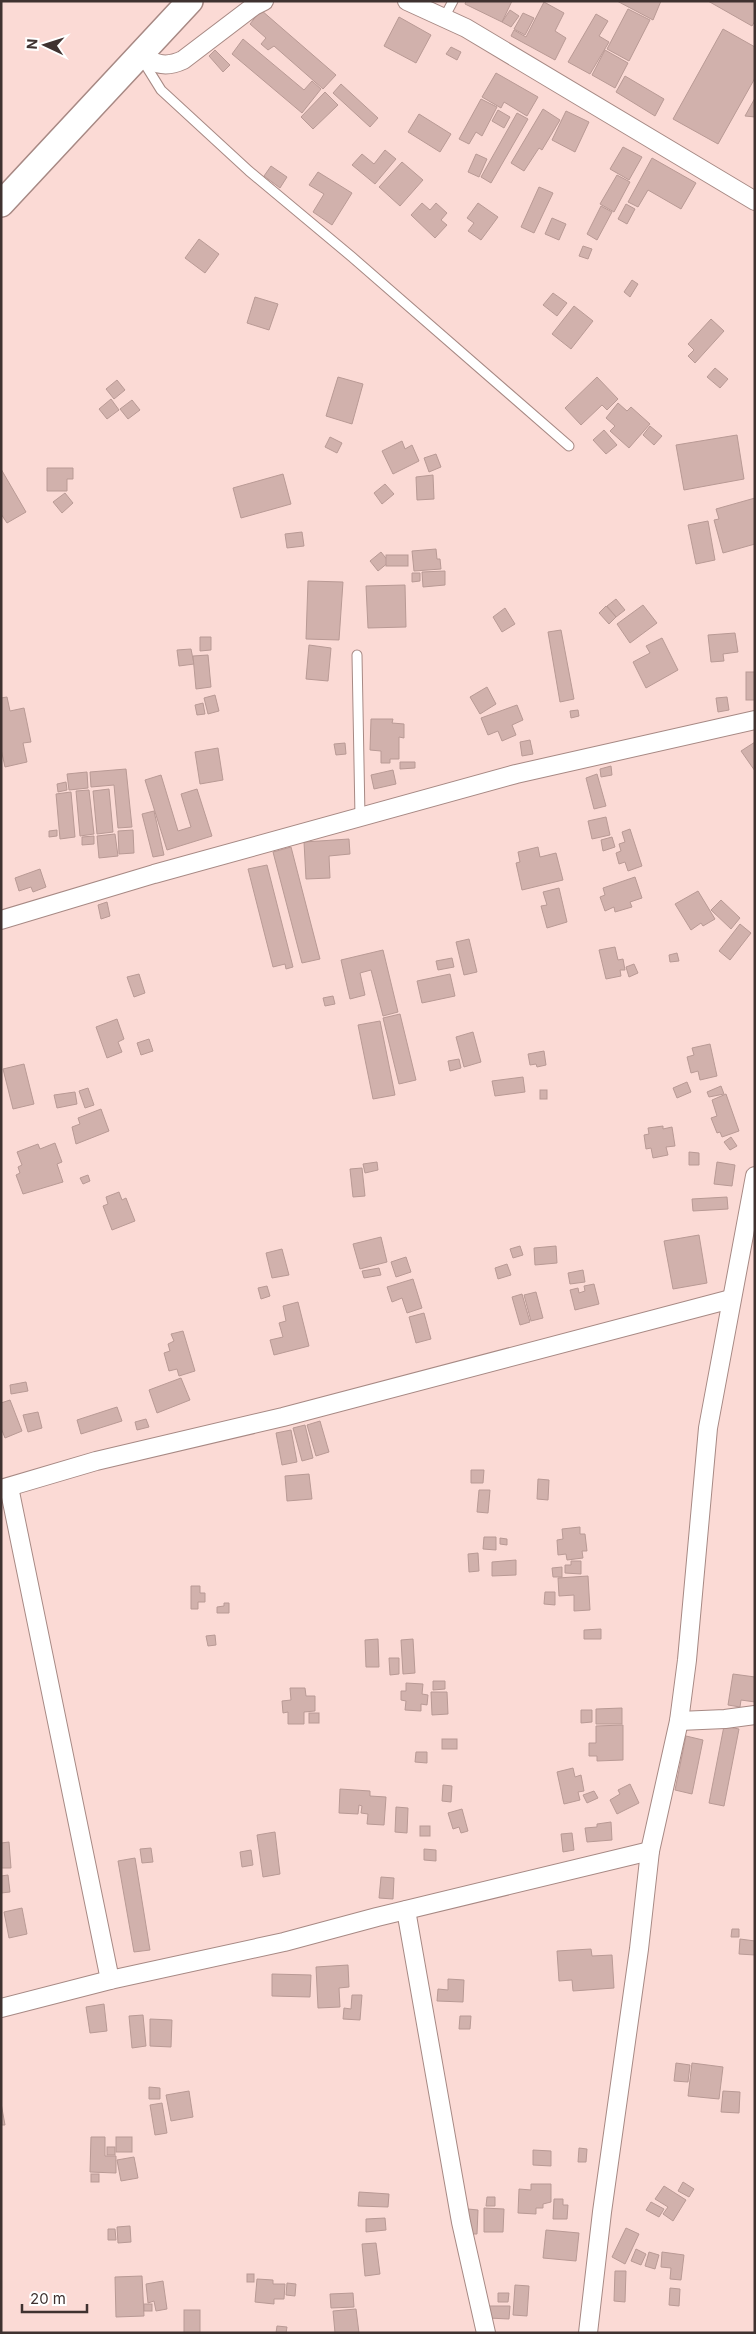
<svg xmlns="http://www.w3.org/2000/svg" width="756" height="2334" viewBox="0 0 756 2334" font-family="Inter,sans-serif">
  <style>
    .building { fill: #d1b1ac; stroke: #b99a95 }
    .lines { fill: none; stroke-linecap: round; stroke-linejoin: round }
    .lane-casing { stroke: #a78984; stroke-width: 11 }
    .street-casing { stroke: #a78984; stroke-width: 20 }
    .secondary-casing { stroke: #a78984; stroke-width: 28 }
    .lane { stroke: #fff; stroke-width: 9 }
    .street { stroke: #fff; stroke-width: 18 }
    .secondary { stroke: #fff; stroke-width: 25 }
  </style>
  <rect width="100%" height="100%" fill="#fbdad5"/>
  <g class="building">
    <polygon points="466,1 512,1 502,22 465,4"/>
    <polygon points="617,1 661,1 653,20"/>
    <polygon points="708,1 755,1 755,21 752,26"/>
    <polygon points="544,2 564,13 555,31 566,38 555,60 511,36 514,30 526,37"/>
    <polygon points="628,9 650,20 629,61 607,49"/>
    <polygon points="261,10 336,75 323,89 274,46 268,50 261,44 266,38 250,24"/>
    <polygon points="510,10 519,16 511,27 502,22"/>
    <polygon points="523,13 534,18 525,35 514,29"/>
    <polygon points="596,14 608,21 599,36 609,42 590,74 568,62"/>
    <polygon points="399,17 431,35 416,63 384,46"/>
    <polygon points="723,29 755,47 755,78 718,144 673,119"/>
    <polygon points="243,39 304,90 312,81 321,89 302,113 232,54"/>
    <polygon points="451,47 461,52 457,60 446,54"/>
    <polygon points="215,50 230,65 223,72 209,56"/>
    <polygon points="605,50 628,63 615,88 592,75"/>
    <polygon points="496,73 538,97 527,116 504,102 501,108 482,97"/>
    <polygon points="625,76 664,99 655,116 616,92"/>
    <polygon points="341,84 378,118 370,127 333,93"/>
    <polygon points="325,92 338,105 313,129 301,117"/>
    <polygon points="755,98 755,117 745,116"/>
    <polygon points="481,99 497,107 482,136 476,132 469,144 459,139"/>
    <polygon points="543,109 560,120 542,150 539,148 524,171 511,163"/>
    <polygon points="498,110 510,117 504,128 492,121"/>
    <polygon points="566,111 589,122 575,152 552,140"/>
    <polygon points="517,113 528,119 491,183 481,177"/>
    <polygon points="419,114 451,134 440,152 408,132"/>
    <polygon points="623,147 642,157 629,180 610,169"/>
    <polygon points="385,150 396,159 375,184 352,165 362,154 374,164"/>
    <polygon points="476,154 487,159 479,177 468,172"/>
    <polygon points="652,158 696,183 681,209 648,190 638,207 628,202"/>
    <polygon points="402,162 423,180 400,206 379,187"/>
    <polygon points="271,166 287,177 280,188 264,176"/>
    <polygon points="318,172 352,193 332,225 313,212 324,194 309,185"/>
    <polygon points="617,175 630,182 614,212 600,204"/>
    <polygon points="539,187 553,193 534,233 521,227"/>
    <polygon points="422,203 430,210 436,203 447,213 441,220 447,225 435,238 411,215"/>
    <polygon points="478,203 498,217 481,240 468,231 474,223 467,218"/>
    <polygon points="626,204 635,209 627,224 618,219"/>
    <polygon points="601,206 612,212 597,240 587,234"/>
    <polygon points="552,218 566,224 559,240 545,234"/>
    <polygon points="199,239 219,254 205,273 185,258"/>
    <polygon points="583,246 592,249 588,259 579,256"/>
    <polygon points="632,280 638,284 630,297 624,292"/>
    <polygon points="553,293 567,303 557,316 543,305"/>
    <polygon points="255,297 278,304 269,330 247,323"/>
    <polygon points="574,306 593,321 571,349 552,334"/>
    <polygon points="711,319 724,331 695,363 688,356 694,350 688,344"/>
    <polygon points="715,368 728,379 720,388 707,377"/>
    <polygon points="338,377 363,384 352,424 326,416"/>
    <polygon points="597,377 618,399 607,410 602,405 581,425 565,408"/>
    <polygon points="117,380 125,390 114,399 106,389"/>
    <polygon points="111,399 119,410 107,419 99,409"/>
    <polygon points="132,400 140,410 128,419 120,409"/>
    <polygon points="618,403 627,411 631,407 650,424 629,448 610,431 615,426 606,418"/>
    <polygon points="650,426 662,436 654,445 643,435"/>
    <polygon points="604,430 617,445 606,454 593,440"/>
    <polygon points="737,435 744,479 684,490 676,445"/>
    <polygon points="330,437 342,443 337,453 325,447"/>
    <polygon points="402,441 405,449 412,445 419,461 393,474 382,451"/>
    <polygon points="436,454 441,467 429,472 424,458"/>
    <polygon points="47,468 73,468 73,479 67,479 67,491 47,491"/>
    <polygon points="1,469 26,512 7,523 1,514"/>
    <polygon points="283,474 291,504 241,518 233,488"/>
    <polygon points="433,475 434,499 417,500 416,477"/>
    <polygon points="385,484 394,494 382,504 374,493"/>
    <polygon points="65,493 73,503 62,513 53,502"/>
    <polygon points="755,498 755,544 723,553 714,520 719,519 716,509"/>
    <polygon points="708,521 715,560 696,564 688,525"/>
    <polygon points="302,532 304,546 287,548 285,534"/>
    <polygon points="436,549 437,559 440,559 441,569 414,571 412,551"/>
    <polygon points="381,552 389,562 378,571 370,561"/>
    <rect x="386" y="555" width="22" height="11"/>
    <polygon points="445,571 445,585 423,587 422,572"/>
    <polygon points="412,573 420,573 420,581 412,582"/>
    <polygon points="308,581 343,582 339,640 306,639"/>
    <polygon points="405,585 406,627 368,628 366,586"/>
    <polygon points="616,599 625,610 616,617 607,606"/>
    <polygon points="643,605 657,623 630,643 617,624"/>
    <polygon points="606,606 616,617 609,624 599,613"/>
    <polygon points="505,608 515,624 502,632 493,617"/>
    <polygon points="561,630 574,699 560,702 548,632"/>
    <polygon points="735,633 738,652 723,654 724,661 711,662 708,635"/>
    <polygon points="200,637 211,637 211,650 200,651"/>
    <polygon points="662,638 678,670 646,688 633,662 650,653 646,646"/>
    <polygon points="309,645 331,648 328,681 306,679"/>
    <polygon points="191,649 194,664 179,666 177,650"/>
    <polygon points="208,655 211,687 196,689 193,656"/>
    <rect x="746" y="672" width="9" height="28"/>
    <polygon points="487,687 496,704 480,714 470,697"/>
    <polygon points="215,695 219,711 208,714 204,698"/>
    <polygon points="7,697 10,711 24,708 31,742 23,743 27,762 5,767 1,749 1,698"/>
    <polygon points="727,697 729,710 718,712 716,698"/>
    <polygon points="203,703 205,714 197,715 195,705"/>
    <polygon points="517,705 523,720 512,725 516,735 502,741 498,731 488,735 481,718"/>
    <polygon points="578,710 579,716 571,718 570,711"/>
    <polygon points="371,719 393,719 392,723 404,724 404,738 399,737 399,759 390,759 390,763 381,763 381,751 370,750"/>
    <polygon points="530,740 533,754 522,756 520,742"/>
    <polygon points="755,742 755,771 741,751"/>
    <polygon points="345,743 346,754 336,755 334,744"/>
    <polygon points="218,748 223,780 200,784 195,752"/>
    <polygon points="400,762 415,762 415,768 400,769"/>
    <polygon points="611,766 612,775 601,777 600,769"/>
    <polygon points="126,769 132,827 118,828 114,785 91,787 90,772"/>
    <polygon points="393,770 396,784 374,789 371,775"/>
    <polygon points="87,772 88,788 69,790 67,774"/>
    <polygon points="597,774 606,806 594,809 586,778"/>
    <polygon points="161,775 178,831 191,827 181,794 197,789 212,836 167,850 145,780"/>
    <polygon points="66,782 67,790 58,792 57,784"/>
    <polygon points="109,789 113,832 97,834 93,791"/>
    <polygon points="89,790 94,834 80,836 76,791"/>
    <polygon points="71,792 75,837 60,839 56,794"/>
    <polygon points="154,811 164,855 153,857 142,814"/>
    <polygon points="606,817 610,835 592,839 588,821"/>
    <polygon points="630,829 642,866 628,871 625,862 619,864 616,853 621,851 619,844 625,842 622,832"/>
    <polygon points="57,830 57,836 49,837 49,831"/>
    <polygon points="133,830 134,853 119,854 118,831"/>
    <polygon points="115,834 118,856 99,858 97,836"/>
    <polygon points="94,836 94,844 82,845 82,837"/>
    <polygon points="612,837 615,847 603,851 601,840"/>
    <polygon points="349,839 350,854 329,856 330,878 306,879 304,842"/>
    <polygon points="291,847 320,959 302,963 273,852"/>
    <polygon points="538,847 540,857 556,853 563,880 522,890 516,863 520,862 518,852"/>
    <polygon points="267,865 293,967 286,969 285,964 273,967 248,869"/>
    <polygon points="40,869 46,887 33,892 31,887 19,891 15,878"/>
    <polygon points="635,877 642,898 630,902 632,907 615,912 614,907 605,911 600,897 605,895 603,888"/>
    <polygon points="559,888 567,922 547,928 541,906 547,905 543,892"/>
    <polygon points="698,891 715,919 703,926 701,923 691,930 675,904"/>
    <polygon points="721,900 740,918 731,929 711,910"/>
    <polygon points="107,902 110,916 101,919 98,905"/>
    <polygon points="740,924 751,933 730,960 719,951"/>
    <polygon points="469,939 477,972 464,975 456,942"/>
    <polygon points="615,947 618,960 623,959 625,970 620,970 621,976 606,979 599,950"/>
    <polygon points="383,950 398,1012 383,1016 371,970 360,973 365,995 350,999 341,960"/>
    <polygon points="677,953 679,961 670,962 669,955"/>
    <polygon points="452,958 454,967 438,970 436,961"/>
    <polygon points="634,964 638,973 629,977 626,967"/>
    <polygon points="139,974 145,993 134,997 127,977"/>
    <polygon points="450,974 455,996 422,1003 417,981"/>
    <polygon points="333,996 335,1004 325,1006 323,998"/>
    <polygon points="400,1014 416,1080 399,1084 383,1018"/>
    <polygon points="117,1019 124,1039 118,1042 122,1052 107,1058 96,1027"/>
    <polygon points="380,1021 395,1095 373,1099 358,1025"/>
    <polygon points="473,1032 481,1062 464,1067 456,1037"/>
    <polygon points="149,1039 153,1051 141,1055 137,1043"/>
    <polygon points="710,1044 717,1076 700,1080 698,1071 691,1073 687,1057 694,1055 692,1048"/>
    <polygon points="544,1051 546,1065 537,1067 536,1064 530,1065 528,1054"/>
    <polygon points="459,1059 461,1068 450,1071 448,1061"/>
    <polygon points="24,1064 34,1104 13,1109 3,1069"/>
    <polygon points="523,1077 525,1092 495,1096 492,1081"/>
    <polygon points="687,1082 691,1092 677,1098 673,1088"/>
    <polygon points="721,1086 724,1094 709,1097 707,1092"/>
    <polygon points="88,1088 94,1105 85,1108 79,1091"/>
    <rect x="540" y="1090" width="7" height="9"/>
    <polygon points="75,1092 77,1104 57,1108 54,1095"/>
    <polygon points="726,1094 739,1131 722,1137 720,1132 717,1133 711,1118 717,1116 712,1100"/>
    <polygon points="101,1109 109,1131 76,1144 72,1127 80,1124 78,1118"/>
    <polygon points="663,1126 663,1129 672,1127 675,1146 666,1147 668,1155 653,1158 651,1148 646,1149 644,1135 649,1134 648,1128"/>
    <polygon points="731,1137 737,1146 730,1150 724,1142"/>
    <polygon points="55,1143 62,1162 57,1164 63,1182 23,1194 16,1175 20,1173 18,1167 22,1165 17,1152 38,1144 40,1149"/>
    <polygon points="689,1152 699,1153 699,1165 689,1165"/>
    <polygon points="377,1162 378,1170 365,1173 363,1164"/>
    <polygon points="717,1162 735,1165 732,1186 714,1184"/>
    <polygon points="362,1168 365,1196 353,1197 350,1169"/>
    <polygon points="88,1175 90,1181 83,1184 80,1178"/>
    <polygon points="119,1192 122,1200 126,1198 135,1221 112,1230 103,1206 108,1204 106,1197"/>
    <polygon points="727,1197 728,1209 693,1211 692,1199"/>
    <polygon points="699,1235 707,1283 673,1289 664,1241"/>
    <polygon points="381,1237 387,1262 360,1269 353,1244"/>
    <polygon points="520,1246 523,1255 513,1258 510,1249"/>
    <polygon points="556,1246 557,1263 535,1265 534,1248"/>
    <polygon points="282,1249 289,1275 272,1278 266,1253"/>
    <polygon points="406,1257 411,1272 396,1277 391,1262"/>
    <polygon points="507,1264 511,1275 498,1279 495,1268"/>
    <polygon points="379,1268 381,1275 364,1278 362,1271"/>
    <polygon points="583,1270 585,1282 570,1284 568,1273"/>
    <polygon points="413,1279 422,1308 407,1313 402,1298 392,1302 387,1287"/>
    <polygon points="594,1284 599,1304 575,1310 570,1290 578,1288 579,1293 585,1291 584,1286"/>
    <polygon points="267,1286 270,1296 261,1299 258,1288"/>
    <polygon points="536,1292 543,1318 531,1321 524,1295"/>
    <polygon points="522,1294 530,1322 520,1325 512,1297"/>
    <polygon points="298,1302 309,1346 274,1355 270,1340 283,1337 279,1323 286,1321 283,1306"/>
    <polygon points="424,1313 431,1339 416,1343 409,1317"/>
    <polygon points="183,1331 195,1371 179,1376 177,1369 169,1371 164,1353 170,1351 168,1344 174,1341 171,1334"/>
    <polygon points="181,1378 190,1400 157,1413 149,1390"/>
    <polygon points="26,1382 28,1391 11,1394 10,1385"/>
    <polygon points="10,1400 22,1431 5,1438 1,1428 1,1403"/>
    <polygon points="117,1407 122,1421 81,1434 77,1420"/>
    <polygon points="38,1412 42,1428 28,1432 23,1415"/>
    <polygon points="146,1419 149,1427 137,1430 135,1422"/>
    <polygon points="320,1421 329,1452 316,1456 307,1425"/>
    <polygon points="305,1425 313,1458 302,1461 293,1428"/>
    <polygon points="291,1430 297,1462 282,1465 276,1433"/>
    <polygon points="471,1470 484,1470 483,1483 471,1483"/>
    <polygon points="309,1474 312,1499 287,1501 285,1476"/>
    <polygon points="538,1479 549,1480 548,1500 537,1499"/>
    <polygon points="479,1490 490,1490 488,1513 477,1512"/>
    <polygon points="580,1527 580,1534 585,1534 587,1551 582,1551 583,1558 567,1560 566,1554 558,1555 557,1540 563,1539 562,1529"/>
    <polygon points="484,1537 496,1537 496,1550 483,1549"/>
    <polygon points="500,1538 507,1539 507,1545 500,1544"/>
    <polygon points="478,1553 479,1571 469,1572 468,1554"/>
    <polygon points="516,1560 516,1575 492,1576 492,1562"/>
    <polygon points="571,1561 581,1561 581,1574 565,1573 565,1565 571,1565"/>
    <polygon points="562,1567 562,1577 553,1577 552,1568"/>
    <polygon points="588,1576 590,1610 574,1611 574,1595 559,1596 558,1578"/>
    <polygon points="191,1586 200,1586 200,1593 205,1593 205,1602 198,1602 198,1609 191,1609"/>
    <polygon points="545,1592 555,1592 555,1605 544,1604"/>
    <polygon points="224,1603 229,1603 229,1613 217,1613 217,1607 224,1606"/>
    <polygon points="601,1629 601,1639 584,1639 584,1630"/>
    <polygon points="215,1635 216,1645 208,1646 206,1636"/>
    <polygon points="378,1639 379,1667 366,1667 365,1640"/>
    <polygon points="413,1639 415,1673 403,1674 401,1640"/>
    <polygon points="389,1658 399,1658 399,1674 390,1675"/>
    <polygon points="733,1674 755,1677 755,1702 741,1700 740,1707 728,1705"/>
    <polygon points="433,1681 445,1681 445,1689 433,1690"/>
    <polygon points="406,1683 423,1684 422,1694 428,1695 427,1705 421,1704 421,1711 405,1710 406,1701 401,1700 401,1691 406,1691"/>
    <polygon points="290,1688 305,1688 306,1696 315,1696 315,1711 304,1712 304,1724 288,1724 288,1712 283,1713 282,1701 291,1700"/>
    <polygon points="431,1692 447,1692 448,1714 432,1715"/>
    <polygon points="622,1708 622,1724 596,1724 596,1709"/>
    <polygon points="581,1710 592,1710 592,1722 581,1723"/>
    <rect x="309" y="1713" width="10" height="10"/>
    <polygon points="623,1725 623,1760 597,1761 597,1756 589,1756 589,1743 596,1743 596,1726"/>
    <polygon points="724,1726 739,1729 724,1806 709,1803"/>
    <polygon points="686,1736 703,1740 692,1794 675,1790"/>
    <rect x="442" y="1739" width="15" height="10"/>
    <polygon points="416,1752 427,1752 427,1763 415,1762"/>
    <polygon points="573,1768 575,1777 581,1775 584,1791 578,1792 580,1800 564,1804 557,1772"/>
    <polygon points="630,1784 639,1803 617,1814 610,1800 620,1794 618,1790"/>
    <polygon points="443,1785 452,1786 451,1802 442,1801"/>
    <polygon points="340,1789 370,1791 370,1796 386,1797 384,1825 367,1824 368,1814 361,1813 362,1806 359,1805 358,1814 339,1813"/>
    <polygon points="594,1791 598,1798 587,1803 583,1795"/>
    <polygon points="396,1807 408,1808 407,1833 395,1832"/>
    <polygon points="462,1809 468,1831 461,1833 459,1827 453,1829 448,1813"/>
    <polygon points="611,1822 612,1840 587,1842 585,1828 597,1827 597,1824"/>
    <rect x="420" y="1826" width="10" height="10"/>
    <polygon points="275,1832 280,1874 263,1877 257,1835"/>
    <polygon points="572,1833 574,1850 563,1852 561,1834"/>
    <polygon points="9,1842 11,1868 1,1868 1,1843"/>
    <polygon points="151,1848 153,1862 142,1863 140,1849"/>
    <polygon points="424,1849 436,1850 436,1861 424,1860"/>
    <polygon points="251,1850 253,1865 242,1867 240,1852"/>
    <polygon points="135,1858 150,1950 134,1952 118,1861"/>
    <polygon points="8,1875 10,1892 1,1893 1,1876"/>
    <polygon points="381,1877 394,1878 393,1899 379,1898"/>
    <polygon points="22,1908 27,1934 9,1938 4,1912"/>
    <polygon points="732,1929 739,1929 739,1937 731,1937"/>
    <polygon points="740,1939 755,1941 755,1955 739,1954"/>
    <polygon points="591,1949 592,1956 612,1955 614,1988 573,1991 572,1980 559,1981 557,1951"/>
    <polygon points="348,1965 349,1987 339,1988 340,2007 318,2008 316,1967"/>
    <polygon points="272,1974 311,1975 310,1997 272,1996"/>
    <polygon points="448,1979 464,1980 463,2002 437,2001 438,1989 448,1990"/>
    <polygon points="352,1995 362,1995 360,2020 343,2019 344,2008 351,2009"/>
    <polygon points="104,2004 107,2031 90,2033 86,2007"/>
    <polygon points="143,2015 146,2046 132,2048 129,2016"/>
    <polygon points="460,2016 471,2016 470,2029 459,2029"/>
    <polygon points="150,2019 172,2020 171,2047 150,2046"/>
    <polygon points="676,2063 690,2065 688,2082 674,2081"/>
    <polygon points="692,2063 723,2067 719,2099 688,2096"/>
    <polygon points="149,2087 160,2088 160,2099 149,2099"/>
    <polygon points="189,2091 193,2117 171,2121 166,2095"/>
    <polygon points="723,2091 740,2092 739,2113 721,2112"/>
    <polygon points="1,2103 5,2125 1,2125"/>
    <polygon points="162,2103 167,2133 155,2135 150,2105"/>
    <polygon points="91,2137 105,2137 105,2156 116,2156 116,2173 90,2172"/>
    <rect x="116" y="2137" width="16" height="15"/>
    <rect x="107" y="2147" width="8" height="8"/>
    <polygon points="579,2148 587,2149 586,2162 578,2162"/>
    <polygon points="533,2150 551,2151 551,2166 533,2165"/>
    <polygon points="134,2157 138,2178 121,2181 117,2160"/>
    <rect x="91" y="2174" width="8" height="8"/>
    <polygon points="683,2182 694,2189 689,2197 678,2191"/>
    <polygon points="531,2184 551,2184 551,2202 543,2204 543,2208 536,2208 536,2214 518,2213 519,2189 531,2190"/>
    <polygon points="664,2186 686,2200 673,2221 663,2214 668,2207 655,2199"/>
    <polygon points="359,2192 389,2194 388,2207 358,2206"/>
    <polygon points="487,2197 495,2197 495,2206 486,2206"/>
    <polygon points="554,2199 563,2199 563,2205 568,2205 567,2219 553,2219"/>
    <polygon points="651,2202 664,2209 659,2217 646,2210"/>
    <polygon points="484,2208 504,2209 503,2232 484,2232"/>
    <polygon points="468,2209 478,2210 477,2234 467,2234"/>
    <polygon points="385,2218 386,2230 366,2232 366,2219"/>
    <polygon points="130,2226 131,2242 118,2243 117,2227"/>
    <polygon points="626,2228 639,2234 625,2264 612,2257"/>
    <polygon points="108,2229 115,2229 116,2240 108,2240"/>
    <polygon points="546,2230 579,2233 576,2261 543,2258"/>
    <polygon points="376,2243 380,2274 365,2276 362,2244"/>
    <polygon points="636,2249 646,2254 641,2265 631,2261"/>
    <polygon points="649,2252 659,2255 655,2269 645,2266"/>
    <polygon points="662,2252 684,2255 681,2280 670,2279 671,2268 661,2267"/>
    <polygon points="615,2271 626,2271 625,2302 614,2301"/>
    <rect x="247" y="2274" width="7" height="8"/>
    <polygon points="142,2276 144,2316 116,2317 115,2277"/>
    <polygon points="257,2279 273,2280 273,2284 285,2284 284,2299 274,2299 274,2304 255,2302"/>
    <polygon points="163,2281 167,2309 156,2311 154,2301 148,2303 146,2284"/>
    <polygon points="287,2283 296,2284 295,2296 286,2295"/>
    <polygon points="515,2285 529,2286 527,2316 513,2315"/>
    <polygon points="670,2288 680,2289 679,2306 669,2305"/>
    <polygon points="353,2293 354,2307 331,2308 330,2294"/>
    <polygon points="498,2293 509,2293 508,2302 498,2302"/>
    <rect x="144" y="2304" width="8" height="7"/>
    <polygon points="489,2306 510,2306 509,2319 488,2318"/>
    <polygon points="356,2309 359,2333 335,2333 333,2311"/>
    <rect x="184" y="2310" width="16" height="23"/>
    <polygon points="277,2326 287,2327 286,2333 276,2333"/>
  </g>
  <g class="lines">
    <g class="lane-casing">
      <g id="lane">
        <polyline points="444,18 453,1"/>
        <polyline points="143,61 161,90 249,171 352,257 569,446"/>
        <polyline points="357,655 360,817"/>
      </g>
    </g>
    <g class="street-casing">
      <g id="street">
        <polyline points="407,1 466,28 755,201"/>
        <path d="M140,57C157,64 166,68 183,60L254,6L264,1"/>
        <polyline points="1,920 154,874 516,774 755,720"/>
        <polyline points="9,1487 110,1980"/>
        <polyline points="1,1489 96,1461 283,1417 731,1299"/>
        <polyline points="679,1721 725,1719 755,1715"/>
        <polyline points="406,1910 461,2222 486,2333"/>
        <polyline points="1,2008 110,1980 284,1942 377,1917 650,1851"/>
        <polyline points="588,2333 602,2212 639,1949 650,1851 679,1721 687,1660 708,1428 755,1176"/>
      </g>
    </g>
    <g class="secondary-casing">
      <polyline id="secondary" points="1,204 190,1"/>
    </g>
    <use href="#lane" class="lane"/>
    <use href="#street" class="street"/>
    <use href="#secondary" class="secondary"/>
  </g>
  <rect width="756" height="2334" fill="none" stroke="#3f3230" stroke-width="5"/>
  <g transform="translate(45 45) rotate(274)" stroke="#ffffff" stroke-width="4" paint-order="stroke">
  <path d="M0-4L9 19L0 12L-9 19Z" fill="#3f3230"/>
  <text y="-8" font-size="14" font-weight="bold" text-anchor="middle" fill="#3f3230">N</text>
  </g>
  <path d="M22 2304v8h65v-8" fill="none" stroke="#3f3230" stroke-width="2.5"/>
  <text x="30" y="2304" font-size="15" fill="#3f3230" stroke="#ffffff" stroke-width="4" paint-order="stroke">20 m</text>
</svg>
